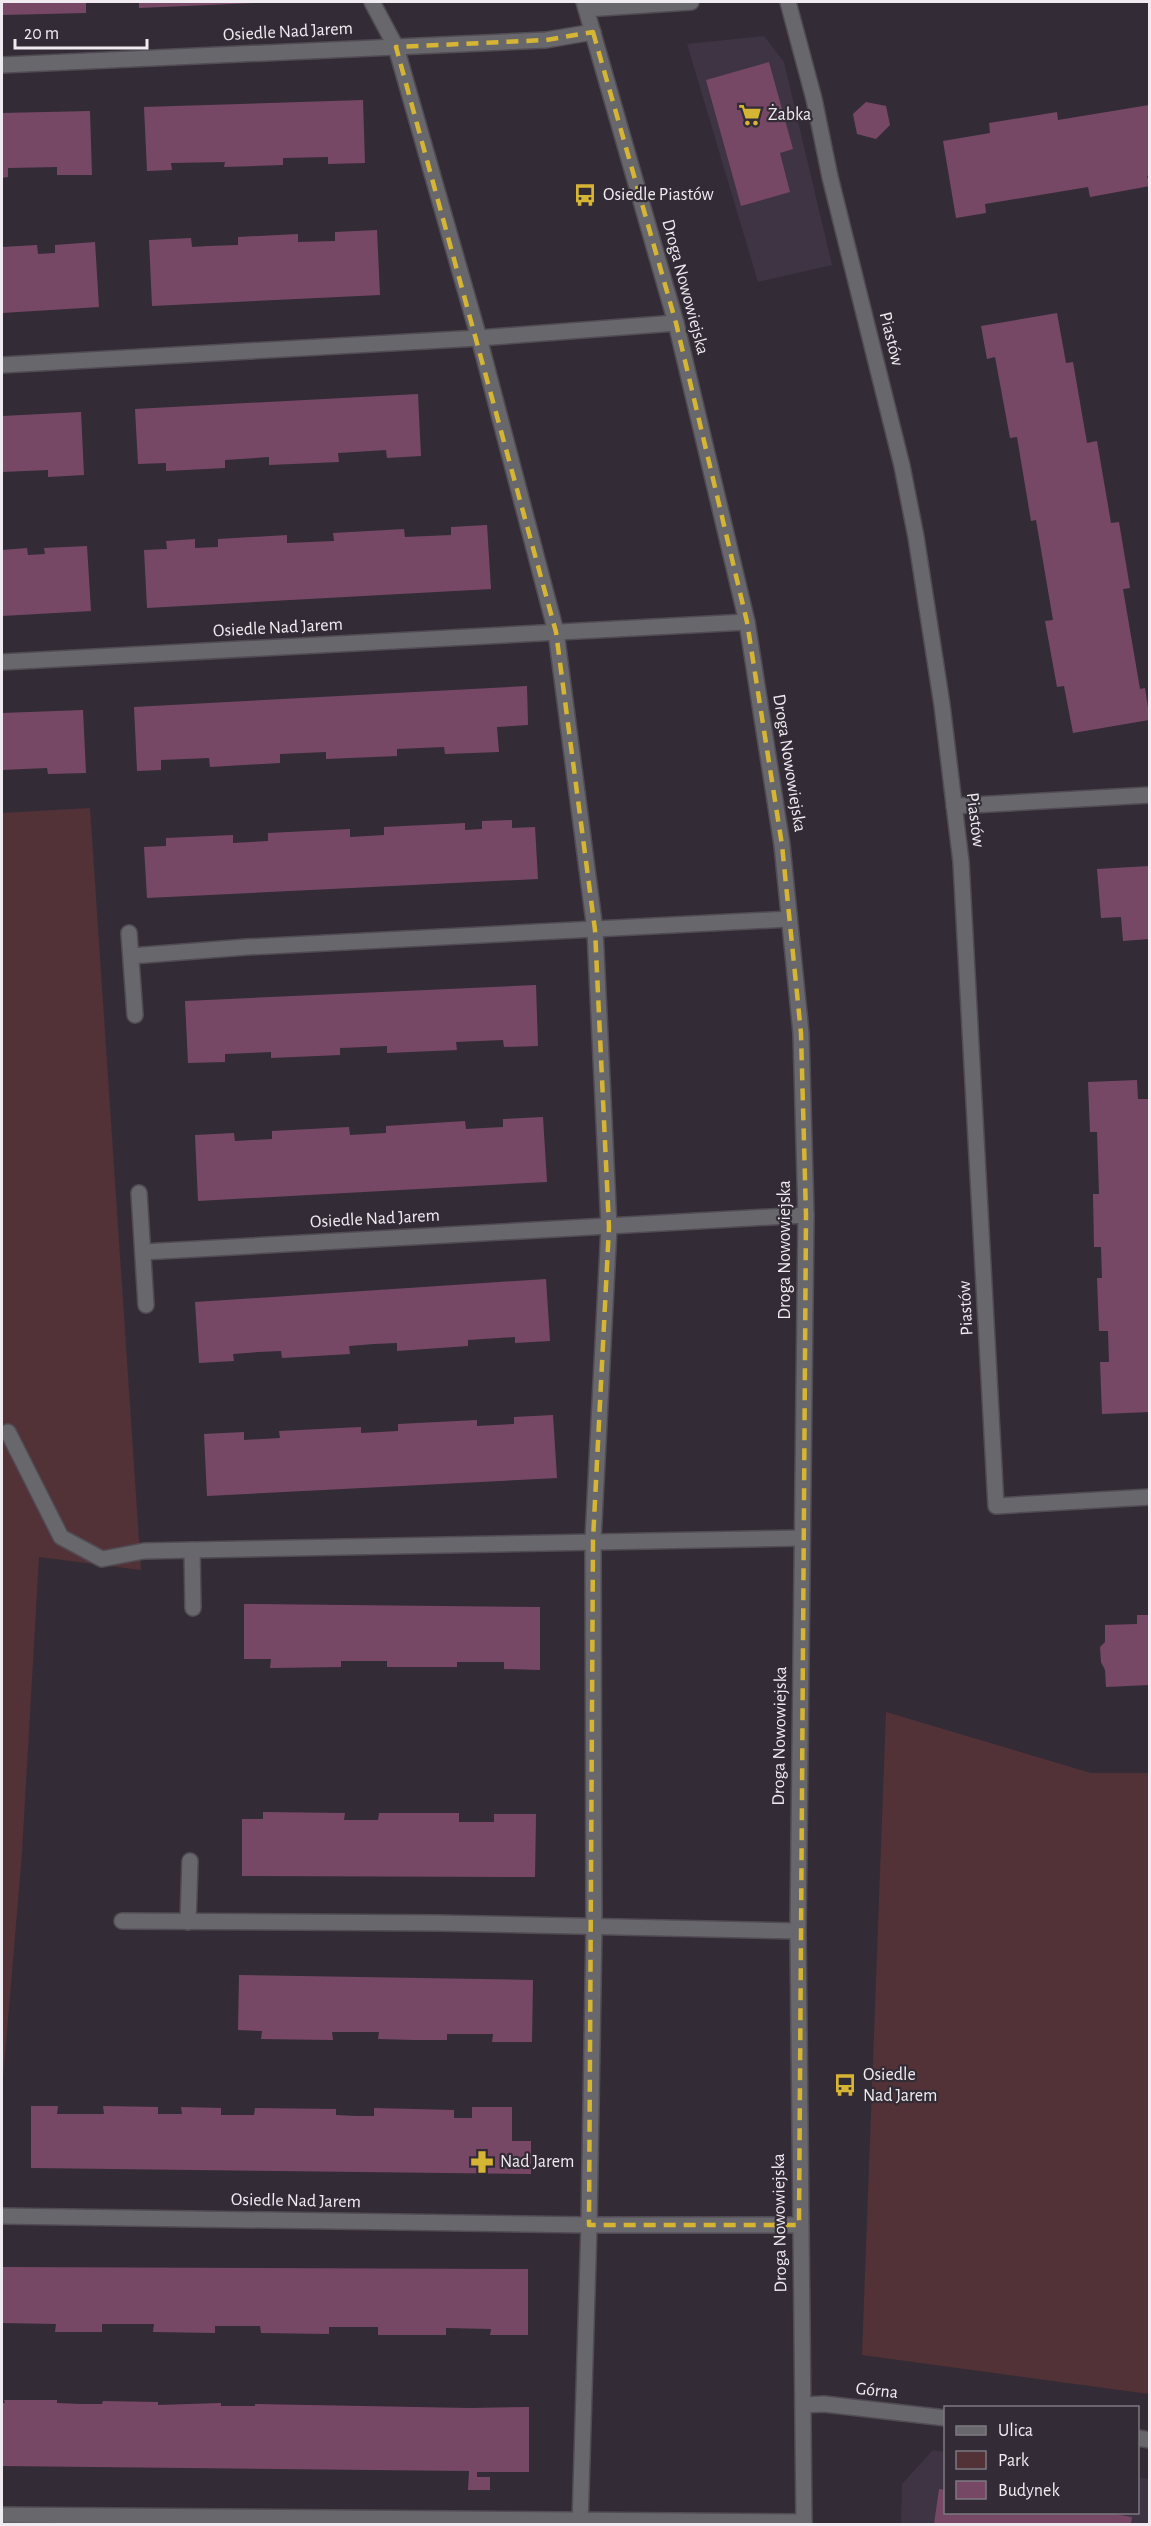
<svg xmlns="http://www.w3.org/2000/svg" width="1151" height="2526" viewBox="0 0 1151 2526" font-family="'Alegreya Sans',sans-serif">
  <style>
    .built { fill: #3e3443 }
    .green { fill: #523237 }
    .building { fill: #774866 }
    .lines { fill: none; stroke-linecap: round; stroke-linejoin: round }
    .minor-casing { stroke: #514b54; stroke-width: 18 }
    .minor { stroke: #67676c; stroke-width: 15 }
    .marked { fill: none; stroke: #d6b534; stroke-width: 4.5; stroke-dasharray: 12 8; stroke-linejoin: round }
    .labels { text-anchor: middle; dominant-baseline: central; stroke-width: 4.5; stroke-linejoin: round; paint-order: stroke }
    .street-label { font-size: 18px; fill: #efebf1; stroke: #332c36 }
    .poi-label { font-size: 18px; fill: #efebf1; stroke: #332c36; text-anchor: start }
  </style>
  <rect width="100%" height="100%" fill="#332c36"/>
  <g class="built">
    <polygon points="764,36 784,62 832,265 758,282 687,44"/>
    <polygon points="933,2450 945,2452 946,2512 1138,2512 1138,2478 1149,2479 1149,2524 901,2524 902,2484"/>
  </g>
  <g class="green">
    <polygon points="90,808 141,1570 39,1557 22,1853 2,2090 2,813"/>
    <polygon points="886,1712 1091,1773 1149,1773 1149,2394 862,2355"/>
  </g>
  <g class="building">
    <polygon points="2,2 86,2 86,13 2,15"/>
    <polygon points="139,2 255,2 255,3 139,8"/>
    <polygon points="769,62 793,149 780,153 790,192 741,206 706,80"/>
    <polygon points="363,100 365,163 328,164 328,157 283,158 283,165 224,167 225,162 171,163 172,170 147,171 144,107"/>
    <polygon points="866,102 886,106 890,125 876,139 857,134 853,114"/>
    <polygon points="1149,105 1149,175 1147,176 1150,186 1090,197 1088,187 985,204 986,213 956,218 943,141 990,133 989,123 1057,112 1058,120"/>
    <polygon points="90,111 92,175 57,175 57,167 8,168 8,177 2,178 2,113"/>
    <polygon points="377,230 380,295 152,306 149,240 191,238 192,247 208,246 238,245 238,237 298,234 298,242 335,241 335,232"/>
    <polygon points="95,242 99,307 2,313 2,247 37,245 38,254 55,253 55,245"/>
    <polygon points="1057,313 1066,363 1073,362 1087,443 1097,441 1111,523 1119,522 1130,588 1123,589 1140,689 1145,688 1149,714 1149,720 1073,733 1064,686 1057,687 1045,621 1053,620 1036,520 1031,521 1017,437 1010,438 995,357 987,359 981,326"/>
    <polygon points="418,394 421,456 387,458 386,450 338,453 339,462 269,465 269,457 225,460 225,468 166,471 166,463 138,464 135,409"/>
    <polygon points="81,412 84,475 48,477 48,470 2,472 2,416"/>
    <polygon points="487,525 491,589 147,608 144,550 167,549 166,541 195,539 195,548 218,547 218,539 287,535 287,543 334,541 333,533 404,529 405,537 451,535 451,527"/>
    <polygon points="87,546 91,611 2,616 2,550 27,548 28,555 45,554 44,548"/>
    <polygon points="527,686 528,725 497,727 499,752 445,754 444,747 420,748 397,749 397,756 326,759 326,752 280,754 280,763 210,767 209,758 161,760 161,770 137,771 134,707"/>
    <polygon points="83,710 86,773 48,774 47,768 2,770 2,713"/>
    <polygon points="512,820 512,828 535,827 538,879 147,898 144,847 166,846 166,838 233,835 233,843 251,842 268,841 268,833 350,829 350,837 384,835 384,827 465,823 465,830 482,829 482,821"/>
    <polygon points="1149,866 1149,939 1123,941 1121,917 1101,918 1097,869"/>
    <polygon points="536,985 538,1046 504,1047 503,1040 456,1042 457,1050 387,1053 387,1046 364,1047 340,1048 340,1055 271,1058 271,1052 225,1054 225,1062 188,1063 185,1001"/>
    <polygon points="1137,1080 1138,1099 1149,1099 1149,1412 1102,1414 1100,1362 1109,1362 1108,1331 1099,1331 1097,1278 1102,1278 1101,1247 1094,1247 1093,1194 1099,1194 1097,1132 1090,1132 1088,1082"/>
    <polygon points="543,1117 547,1182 198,1201 195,1135 234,1133 235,1141 272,1139 272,1131 349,1127 350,1135 386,1133 386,1126 465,1121 466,1129 503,1127 503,1119"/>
    <polygon points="546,1279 550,1341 515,1343 515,1337 468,1340 468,1346 397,1351 397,1343 374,1344 349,1346 350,1354 282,1358 281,1351 258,1352 233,1354 234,1361 199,1363 195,1302"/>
    <polygon points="553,1415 557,1478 207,1496 204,1434 244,1432 244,1440 280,1438 279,1431 361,1427 361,1433 398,1431 398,1424 477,1420 477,1426 514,1424 514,1417"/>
    <polygon points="244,1604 540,1607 540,1670 504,1669 504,1662 457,1662 457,1667 387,1667 387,1661 341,1661 341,1667 270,1668 271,1659 244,1659"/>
    <polygon points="1137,1615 1149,1615 1149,1685 1106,1687 1105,1670 1101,1662 1100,1647 1105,1642 1105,1625 1137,1624"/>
    <polygon points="263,1812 345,1813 344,1820 378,1820 379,1813 459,1813 459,1822 494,1822 494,1814 536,1814 535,1877 242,1876 242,1819 263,1819"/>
    <polygon points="239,1975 533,1980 532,2042 492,2042 493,2034 447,2034 447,2040 415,2040 378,2039 379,2032 332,2032 333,2040 261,2039 262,2031 238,2030"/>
    <polygon points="31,2106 58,2106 57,2114 104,2114 103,2106 158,2107 158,2114 182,2114 181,2107 221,2108 221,2115 254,2115 255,2108 336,2109 336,2115 356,2116 374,2116 374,2108 454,2110 454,2118 472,2118 472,2107 512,2107 512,2141 531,2141 531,2174 31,2168"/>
    <polygon points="2,2267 528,2269 528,2335 490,2335 491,2329 446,2328 446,2335 378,2335 378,2327 329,2327 329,2334 261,2333 260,2326 215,2326 215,2333 153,2332 154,2324 102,2324 102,2332 55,2332 56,2324 2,2323"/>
    <polygon points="4,2400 57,2400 57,2403 80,2404 102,2404 103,2401 158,2402 158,2405 221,2403 221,2406 255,2406 255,2404 470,2408 529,2407 529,2472 477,2472 477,2477 490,2477 490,2490 468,2490 469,2471 2,2466 2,2403 5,2403"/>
    <polygon points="939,2489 945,2490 945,2512 1102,2512 1132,2517 1131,2524 934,2524"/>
  </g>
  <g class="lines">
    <g class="minor-casing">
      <g id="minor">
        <polyline points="372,2 396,47 479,338 556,632 595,930 609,1227 593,1540 594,1926 589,2225 580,2524"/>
        <polyline points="584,2 676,323 747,622 782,845 801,1033 806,1215 798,1931 804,2524"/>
        <polyline points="788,2 814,99 830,177 902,466 916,537 942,705 961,862 996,1506 1150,1497"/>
        <polyline points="586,9 691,2"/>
        <polyline points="2,65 546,40 593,32"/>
        <polyline points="2,365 479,338 676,323"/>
        <polyline points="2,662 747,622"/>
        <polyline points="954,806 1150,795"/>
        <polyline points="129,933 135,1015"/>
        <polyline points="131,956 247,947 789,919"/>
        <polyline points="139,1193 146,1305"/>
        <polyline points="143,1252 806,1215"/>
        <polyline points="8,1432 61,1537 102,1559 144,1551 802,1538"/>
        <polyline points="192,1550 193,1608"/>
        <polyline points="122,1921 437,1923 798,1931"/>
        <polyline points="188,1922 190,1861"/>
        <polyline points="2,2216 589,2225 799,2225"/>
        <polyline points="804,2405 824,2404 946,2418"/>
        <polyline points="1138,2438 1150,2440"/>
        <polyline points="2,2515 804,2522"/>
      </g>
    </g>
    <use href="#minor" class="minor"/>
  </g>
  <path class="marked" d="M593,32L676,323L747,622L782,845L801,1033L806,1215L799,2225H589L593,1540L609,1227L595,930L556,632L396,47L546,40Z"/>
  <defs>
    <g id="supermarket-bare" transform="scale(1.8)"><path d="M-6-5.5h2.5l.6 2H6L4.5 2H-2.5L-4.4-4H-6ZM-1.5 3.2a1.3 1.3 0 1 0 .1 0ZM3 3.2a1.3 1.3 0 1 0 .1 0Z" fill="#d6b534" stroke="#332c36" stroke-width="2.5" paint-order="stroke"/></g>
    <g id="bus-bare" transform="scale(1.8)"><path d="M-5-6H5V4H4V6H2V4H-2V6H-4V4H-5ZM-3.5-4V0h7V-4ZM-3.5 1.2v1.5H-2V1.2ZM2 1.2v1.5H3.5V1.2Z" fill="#d6b534" stroke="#332c36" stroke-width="2.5" paint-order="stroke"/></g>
    <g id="pharmacy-bare" transform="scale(1.8)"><path d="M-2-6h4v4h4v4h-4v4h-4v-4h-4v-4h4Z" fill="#d6b534" stroke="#332c36" stroke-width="2.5" paint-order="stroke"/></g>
  </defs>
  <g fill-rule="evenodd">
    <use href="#supermarket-bare" x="750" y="115"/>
    <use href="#bus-bare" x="585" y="195"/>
    <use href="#bus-bare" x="845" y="2085"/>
    <use href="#pharmacy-bare" x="482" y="2162"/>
  </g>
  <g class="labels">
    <g class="street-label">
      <text transform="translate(288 32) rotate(-3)">Osiedle Nad Jarem</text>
      <text transform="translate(685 287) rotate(75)">Droga Nowowiejska</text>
      <text transform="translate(891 339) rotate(76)">Piastów</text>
      <text transform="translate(278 628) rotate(-3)">Osiedle Nad Jarem</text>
      <text transform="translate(789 763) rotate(81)">Droga Nowowiejska</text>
      <text transform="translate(975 820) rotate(83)">Piastów</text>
      <text transform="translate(375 1219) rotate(-3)">Osiedle Nad Jarem</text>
      <text transform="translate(785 1250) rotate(-90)">Droga Nowowiejska</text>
      <text transform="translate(966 1308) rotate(-93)">Piastów</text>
      <text transform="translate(780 1736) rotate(-89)">Droga Nowowiejska</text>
      <text transform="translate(296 2201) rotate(1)">Osiedle Nad Jarem</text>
      <text transform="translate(780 2223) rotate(-91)">Droga Nowowiejska</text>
      <text transform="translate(877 2391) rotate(6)">Górna</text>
    </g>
    <g class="poi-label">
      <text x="768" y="115">Żabka</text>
      <text x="603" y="195">Osiedle Piastów</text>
      <text x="863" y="2075">Osiedle<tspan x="863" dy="21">Nad Jarem</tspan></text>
      <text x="500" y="2162">Nad Jarem</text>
    </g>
  </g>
  <rect width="1151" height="2526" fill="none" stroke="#efebf1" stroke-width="6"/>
  <rect x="944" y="2406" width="195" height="108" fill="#332c36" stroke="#7e7881" stroke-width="1.5"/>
  <rect x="956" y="2426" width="30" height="9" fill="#67676c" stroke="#7e7881" stroke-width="1.5"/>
  <text x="998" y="2436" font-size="18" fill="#efebf1">Ulica</text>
  <rect x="956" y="2451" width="30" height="18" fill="#523237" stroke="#7e7881" stroke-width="1.5"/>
  <text x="998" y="2466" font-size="18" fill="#efebf1">Park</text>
  <rect x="956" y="2481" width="30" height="18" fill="#774866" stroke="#7e7881" stroke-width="1.5"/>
  <text x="998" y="2496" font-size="18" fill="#efebf1">Budynek</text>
  <path d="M15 39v9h132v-9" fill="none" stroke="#efebf1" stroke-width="3"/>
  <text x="24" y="39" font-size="18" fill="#efebf1" stroke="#332c36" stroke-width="4.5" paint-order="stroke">20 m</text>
</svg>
